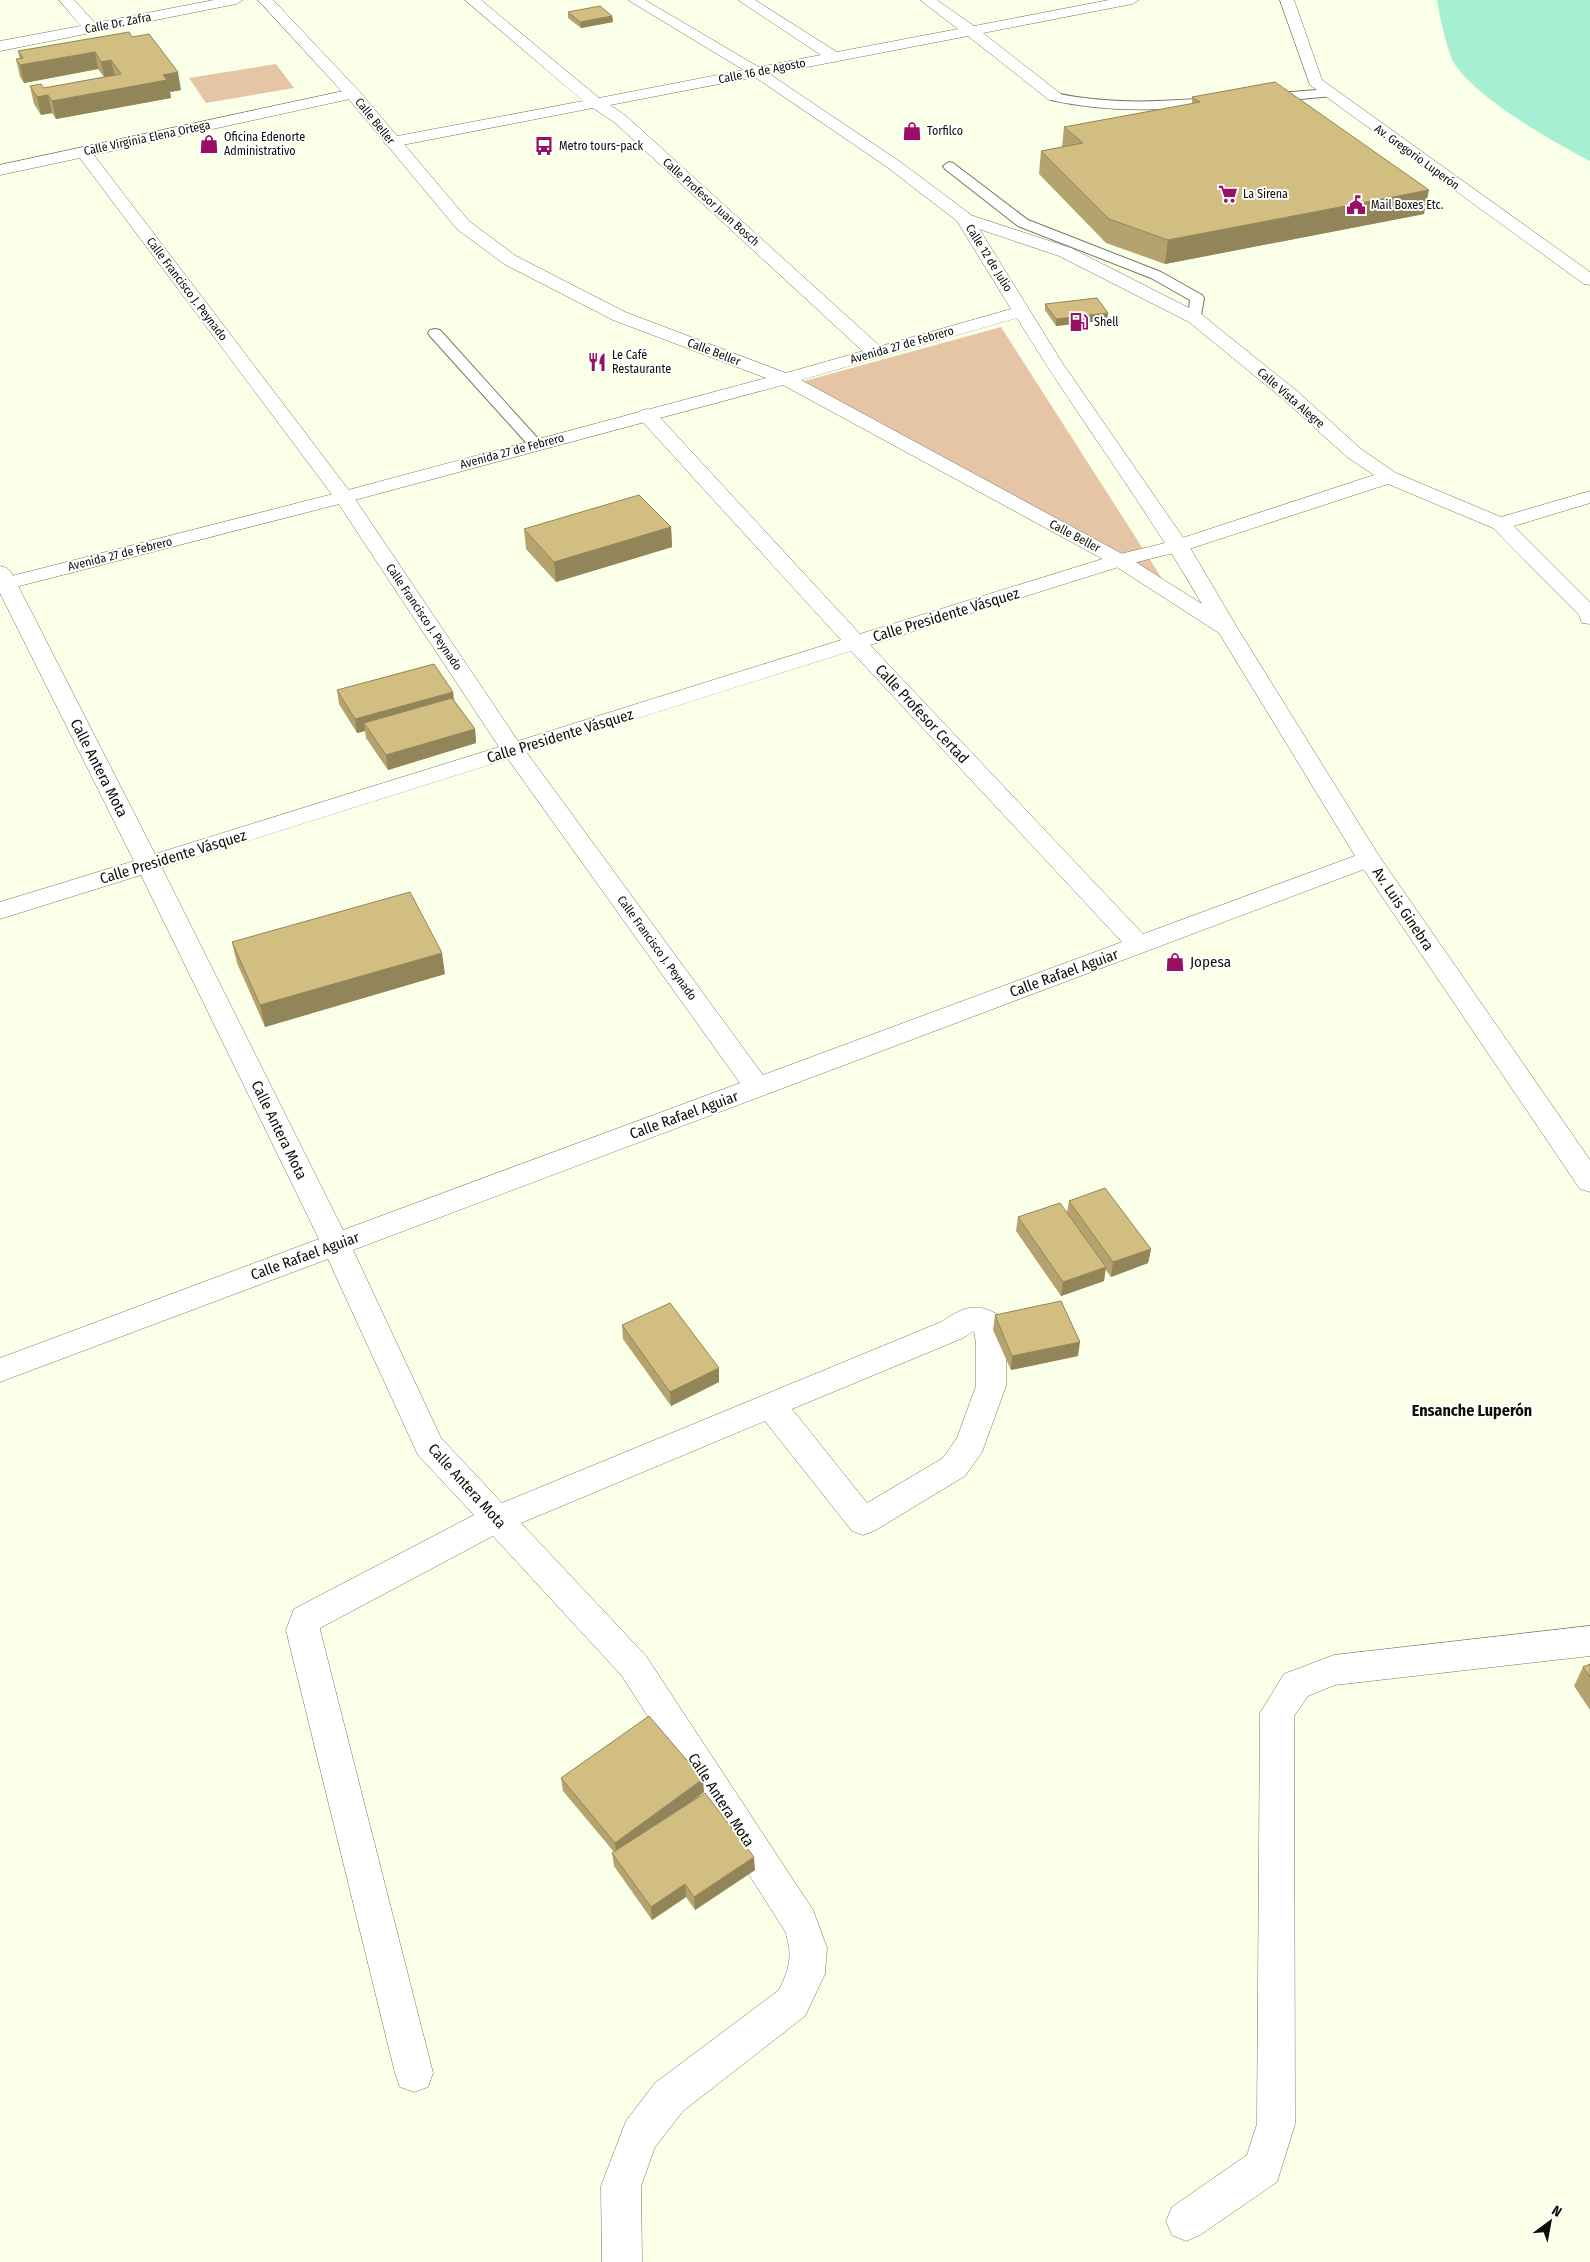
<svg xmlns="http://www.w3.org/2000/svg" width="1590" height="2262" viewBox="0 0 1590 2262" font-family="'Fira Sans Condensed',sans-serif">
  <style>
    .green { fill: #e5c5a6 }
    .water { fill: #a7efd2 }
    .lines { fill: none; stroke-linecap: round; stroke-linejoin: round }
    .service-casing { stroke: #757965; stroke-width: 2 }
    .minor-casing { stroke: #757965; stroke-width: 1 }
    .tertiary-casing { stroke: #757965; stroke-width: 1 }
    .secondary-casing { stroke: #757965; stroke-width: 1 }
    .service { fill: #fff; fill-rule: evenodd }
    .minor { fill: #fff; fill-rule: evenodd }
    .tertiary { fill: #fff; fill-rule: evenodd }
    .secondary { fill: #fff; fill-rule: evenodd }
    .wall { fill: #b5a36f }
    .shaded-wall { fill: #93855a }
    .building { fill: #d2be81; stroke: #93855a }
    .labels { text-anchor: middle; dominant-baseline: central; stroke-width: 4; stroke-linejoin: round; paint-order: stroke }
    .far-street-label { font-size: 12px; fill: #0e0f08; stroke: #fff }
    .far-poi-label { font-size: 12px; fill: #0e0f08; stroke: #fff; text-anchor: start }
    .street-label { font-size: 15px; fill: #0e0f08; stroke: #fff }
    .poi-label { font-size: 15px; fill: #0e0f08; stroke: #fff; text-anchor: start }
    .neighbourhood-label { font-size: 16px; font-weight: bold; fill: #0e0f08; stroke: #fff }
  </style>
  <rect width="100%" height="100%" fill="#faffe8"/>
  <g class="green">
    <polygon points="276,64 294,88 206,103 189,78"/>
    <polygon points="1001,327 1170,591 801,382"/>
  </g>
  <path class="water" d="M1437,0H1590V161C1552,141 1477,99 1454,63C1447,51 1439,14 1437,0Z"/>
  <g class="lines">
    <g class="service-casing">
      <g id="service">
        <polygon points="1329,89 1335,93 1333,96 1267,102 1261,98 1267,94"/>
        <path d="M1055,93C1110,105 1163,102 1219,97L1225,101C1219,107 1204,106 1196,107C1147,111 1099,111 1051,100L1049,97L1051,94Z"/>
        <polygon points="949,162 953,163 1028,220 1161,272 1202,295 1204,298 1200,321 1190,321 1188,318 1190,300 1151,278 1018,226 945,169 943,166"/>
        <polygon points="435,329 440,330 541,442 544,445 541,448 531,448 430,336 428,333 430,330"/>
      </g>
    </g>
    <g class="minor-casing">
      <g id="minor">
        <polygon points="59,0 74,0 95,23 214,0 243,0 236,4 0,51 0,41 81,26"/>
        <polygon points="465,0 481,0 599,98 821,55 738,0 755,0 837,52 958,29 920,0 937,0 974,26 1109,0 1139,0 1132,4 983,33 1061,94 1063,97 1061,100 1049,100 968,36 610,105 626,116 882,348 884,352 882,356 875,358 868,356 614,122 593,108 392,147 386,145 384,142 386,139 392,137 583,101"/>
        <path d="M353,89L359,91L361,94L359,97L94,155L351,493L518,741L841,640L640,419L637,415L640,411L647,409L654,411L860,634L1112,556L1173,541L1374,475L1347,457L1283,399L1189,322L1059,256L958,222L955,218L958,214L964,213L1071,248L1201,314L1297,391L1361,449L1396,473L1501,517L1590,491V503L1514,526L1590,602V624L1582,623L1579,615L1493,528L1388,484L1186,550L1125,565L870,645L1143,934L1360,854L1369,851L1378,854L1381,859L1378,864L353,1250L441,1438L502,1503L941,1322C962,1308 974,1302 997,1314L1002,1322L1006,1343V1386L982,1452L965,1476L874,1531L863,1535L852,1531L765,1421L521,1523L646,1656L813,1910L827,1948L825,1974L805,2016L683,2111L655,2147L641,2186L642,2262H602L601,2186L626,2121L655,2083L779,1990C790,1967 793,1955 785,1931L622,1676L493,1536L320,1628V1630L433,2073L428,2087L414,2092L400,2087L395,2073L286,1630L294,1609L474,1515L418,1455L328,1259L0,1382V1358L319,1239L141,875L0,919V902L134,861L0,593V566L7,568L11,572L155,854L499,747L336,500L80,158L0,175V165ZM851,651L1122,942L763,1075L527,753ZM508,759L740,1083L343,1230L162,868ZM974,1331L976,1343V1386L957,1438L943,1458L867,1503L792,1409L963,1338Z"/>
        <polygon points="1590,1626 1590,1656 1335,1685 1308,1696 1294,1716 1295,2124 1277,2182 1200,2235 1186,2241 1172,2235 1166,2221 1172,2207 1247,2155 1257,2124 1260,1713 1284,1674 1334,1655"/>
      </g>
    </g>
    <g class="tertiary-casing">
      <path id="tertiary" d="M258,0H273L359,91L469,221L516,256L625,312L786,373L1011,309L957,221L887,167L752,75L628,0H645L762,69L899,161L970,214L1061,361L1189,546L1238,629L1379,856L1590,1160V1192L1580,1189L1360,864L1219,633L1112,564L783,385L351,501L0,591V579L337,493L766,378L613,320L504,264L457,229L347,97ZM1017,318C1076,415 1145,505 1202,604L1126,556L801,380Z"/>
    </g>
    <g class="secondary-casing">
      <polygon id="secondary" points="1280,0 1294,0 1322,80 1590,272 1590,285 1584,284 1310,85"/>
    </g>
    <use href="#service" class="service"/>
    <use href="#minor" class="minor"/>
    <use href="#tertiary" class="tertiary"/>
    <use href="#secondary" class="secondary"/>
  </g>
  <g class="wall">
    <polygon points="568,12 612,16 613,22 581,28 568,18"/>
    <polygon points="132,37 181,90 170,92 171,98 56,119 52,113 41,115 34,104 30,86 44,88 104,77 98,69 24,83 20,77 16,59 20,59 18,51"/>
    <polygon points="1192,97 1424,214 1165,264 1106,243 1039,174 1041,151 1062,147 1064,127 1192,104"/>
    <polygon points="1045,304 1108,313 1107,320 1056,326 1045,310"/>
    <polygon points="671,527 672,547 556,582 526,549 524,529"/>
    <polygon points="337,690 453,692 454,700 475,729 476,743 388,770 366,738 365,731 357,733 339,704"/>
    <polygon points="232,942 445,974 265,1027 237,963"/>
    <polygon points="1069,1201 1151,1249 1148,1263 1111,1277 1105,1269 1104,1281 1061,1296 1016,1231 1018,1217 1067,1212"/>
    <polygon points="995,1315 1078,1356 1011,1370 993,1330"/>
    <polygon points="622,1325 719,1368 719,1382 671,1406 623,1339"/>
    <polygon points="1590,1664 1590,1710 1574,1686 1583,1667"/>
    <polygon points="561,1778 704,1792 687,1805 755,1870 695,1910 686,1897 652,1920 614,1866 612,1853 614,1852 563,1791"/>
  </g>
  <g class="shaded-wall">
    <polygon points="612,16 613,22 581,28 580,22"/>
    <polygon points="95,52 98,69 24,83 20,65"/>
    <polygon points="111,60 115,77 105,79 101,62"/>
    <polygon points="178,72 181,90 170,92 171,98 56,119 52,101 163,75"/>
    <polygon points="48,95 52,113 41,115 37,97"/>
    <polygon points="1429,190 1424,214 1165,264 1168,240"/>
    <polygon points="1108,313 1107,320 1056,326 1056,319"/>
    <polygon points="671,527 672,547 556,582 554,562"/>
    <polygon points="453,692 454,706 364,723 365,731 357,733 355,719"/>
    <polygon points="475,729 476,743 388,770 386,755"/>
    <polygon points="442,953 445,974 265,1027 260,1005"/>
    <polygon points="1151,1249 1148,1263 1111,1277 1113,1262"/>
    <polygon points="1106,1267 1104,1281 1061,1296 1063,1282"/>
    <polygon points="1080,1342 1078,1356 1011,1370 1012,1356"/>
    <polygon points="719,1368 719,1382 671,1406 670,1392"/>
    <polygon points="703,1779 704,1792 617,1856 615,1843"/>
    <polygon points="754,1857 755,1870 695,1910 694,1897"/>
    <polygon points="685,1884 686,1897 652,1920 651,1907"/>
  </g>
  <g class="building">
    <polygon points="600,6 612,16 580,22 568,12"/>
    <polygon points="129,32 132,37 149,34 178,72 163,75 167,80 52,101 48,95 37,97 30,86 41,84 44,88 121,74 111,60 101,62 95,52 20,65 16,59 23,58 18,51"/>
    <polygon points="1275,82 1429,190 1168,240 1109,219 1041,151 1083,143 1064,127 1200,102 1192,97"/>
    <polygon points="1097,298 1108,313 1056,319 1045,304"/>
    <polygon points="639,495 671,527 554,562 524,529"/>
    <polygon points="434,664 453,692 355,719 337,690"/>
    <polygon points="452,698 475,729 386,755 364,723"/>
    <polygon points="410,892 442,953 260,1005 232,942"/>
    <polygon points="1105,1188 1151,1249 1113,1262 1069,1201"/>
    <polygon points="1060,1203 1106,1267 1063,1282 1018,1217"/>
    <polygon points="1061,1301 1080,1342 1012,1356 995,1315"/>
    <polygon points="670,1303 719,1368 670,1392 622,1325"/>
    <polygon points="1590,1664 1590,1677 1583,1667"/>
    <polygon points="649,1716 703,1779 615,1843 561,1778"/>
    <polygon points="705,1793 754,1857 694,1897 685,1884 651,1907 612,1853"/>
  </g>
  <defs>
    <g id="shop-bare" transform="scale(1.5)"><path d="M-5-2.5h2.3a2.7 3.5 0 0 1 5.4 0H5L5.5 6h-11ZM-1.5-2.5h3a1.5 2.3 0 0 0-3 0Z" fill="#980f63" stroke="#fff" stroke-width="2.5" paint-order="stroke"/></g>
    <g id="bus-bare" transform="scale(1.5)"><path d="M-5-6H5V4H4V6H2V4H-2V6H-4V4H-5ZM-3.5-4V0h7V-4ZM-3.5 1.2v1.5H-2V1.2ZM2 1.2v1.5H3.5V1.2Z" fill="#980f63" stroke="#fff" stroke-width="2.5" paint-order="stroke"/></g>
    <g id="supermarket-bare" transform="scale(1.5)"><path d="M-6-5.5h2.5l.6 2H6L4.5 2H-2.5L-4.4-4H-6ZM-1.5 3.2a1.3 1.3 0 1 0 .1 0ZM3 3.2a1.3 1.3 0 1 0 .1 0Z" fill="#980f63" stroke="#fff" stroke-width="2.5" paint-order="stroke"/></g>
    <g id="civic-bare" transform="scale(1.5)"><path d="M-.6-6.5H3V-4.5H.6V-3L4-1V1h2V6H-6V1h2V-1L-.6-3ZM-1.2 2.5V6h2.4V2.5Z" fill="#980f63" stroke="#fff" stroke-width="2.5" paint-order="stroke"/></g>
    <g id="fuel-bare" transform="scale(1.5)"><path d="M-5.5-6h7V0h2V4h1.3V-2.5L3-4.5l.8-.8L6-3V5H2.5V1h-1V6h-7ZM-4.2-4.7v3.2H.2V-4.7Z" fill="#980f63" stroke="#fff" stroke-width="2.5" paint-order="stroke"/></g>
    <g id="restaurant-bare" transform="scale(1.5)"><path d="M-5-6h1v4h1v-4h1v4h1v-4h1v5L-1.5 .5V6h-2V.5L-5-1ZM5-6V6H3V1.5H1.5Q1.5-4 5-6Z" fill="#980f63" stroke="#fff" stroke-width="2.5" paint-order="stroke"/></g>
  </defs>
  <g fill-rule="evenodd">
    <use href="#shop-bare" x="912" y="131"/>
    <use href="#shop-bare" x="209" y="144"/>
    <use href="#bus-bare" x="544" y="146"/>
    <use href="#supermarket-bare" x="1228" y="194"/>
    <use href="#civic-bare" x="1356" y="205"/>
    <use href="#fuel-bare" x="1079" y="322"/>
    <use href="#restaurant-bare" x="597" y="362"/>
    <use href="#shop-bare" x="1175" y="962"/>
  </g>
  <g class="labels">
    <g class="far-street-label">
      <text transform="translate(118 23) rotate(-11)">Calle Dr. Zafra</text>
      <text transform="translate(762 71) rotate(-11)">Calle 16 de Agosto</text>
      <text transform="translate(375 121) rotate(51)">Calle Beller</text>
      <text transform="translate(147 138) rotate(-12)">Calle Virginia Elena Ortega</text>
      <text transform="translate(1417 157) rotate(36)">Av. Gregorio Luperón</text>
      <text transform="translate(711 202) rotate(42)">Calle Profesor Juan Bosch</text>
      <text transform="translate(989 258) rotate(58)">Calle 12 de Julio</text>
      <text transform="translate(187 289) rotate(53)">Calle Francisco J. Peynado</text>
      <text transform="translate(902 345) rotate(-16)">Avenida 27 de Febrero</text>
      <text transform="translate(714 352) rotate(21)">Calle Beller</text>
      <text transform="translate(1291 398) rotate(41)">Calle Vista Alegre</text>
      <text transform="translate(512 451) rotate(-15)">Avenida 27 de Febrero</text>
      <text transform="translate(1075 536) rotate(28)">Calle Beller</text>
      <text transform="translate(120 554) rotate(-14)">Avenida 27 de Febrero</text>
      <text transform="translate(424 617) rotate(56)">Calle Francisco J. Peynado</text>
      <text transform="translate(657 948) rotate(54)">Calle Francisco J. Peynado</text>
    </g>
    <g class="far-poi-label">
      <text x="927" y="131">Torfilco</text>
      <text x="224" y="137">Oficina Edenorte<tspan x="224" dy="14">Administrativo</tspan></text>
      <text x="559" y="146">Metro tours-pack</text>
      <text x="1243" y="194">La Sirena</text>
      <text x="1371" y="205">Mail Boxes Etc.</text>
      <text x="1094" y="322">Shell</text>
      <text x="612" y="355">Le Café<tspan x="612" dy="14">Restaurante</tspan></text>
    </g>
    <g class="street-label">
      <text transform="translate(946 615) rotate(-17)">Calle Presidente Vásquez</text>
      <text transform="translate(922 714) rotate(47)">Calle Profesor Certad</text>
      <text transform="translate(560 736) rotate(-17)">Calle Presidente Vásquez</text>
      <text transform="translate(99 768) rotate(63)">Calle Antera Mota</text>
      <text transform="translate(173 857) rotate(-17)">Calle Presidente Vásquez</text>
      <text transform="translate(1403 909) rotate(56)">Av. Luis Ginebra</text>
      <text transform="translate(1064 973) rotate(-20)">Calle Rafael Aguiar</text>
      <text transform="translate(684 1115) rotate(-20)">Calle Rafael Aguiar</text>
      <text transform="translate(279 1130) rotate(64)">Calle Antera Mota</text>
      <text transform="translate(305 1256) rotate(-20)">Calle Rafael Aguiar</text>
      <text transform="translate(467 1486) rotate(48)">Calle Antera Mota</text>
      <text transform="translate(721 1800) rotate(57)">Calle Antera Mota</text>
    </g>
    <g class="poi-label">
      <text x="1190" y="962">Jopesa</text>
    </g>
    <g class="neighbourhood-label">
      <text x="1472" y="1410">Ensanche Luperón</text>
    </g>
  </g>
  <g transform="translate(1550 2222) rotate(32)" stroke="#ffffff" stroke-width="4" paint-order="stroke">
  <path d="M0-4L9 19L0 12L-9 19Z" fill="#0e0f08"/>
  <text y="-8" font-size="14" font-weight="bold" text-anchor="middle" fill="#0e0f08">N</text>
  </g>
</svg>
